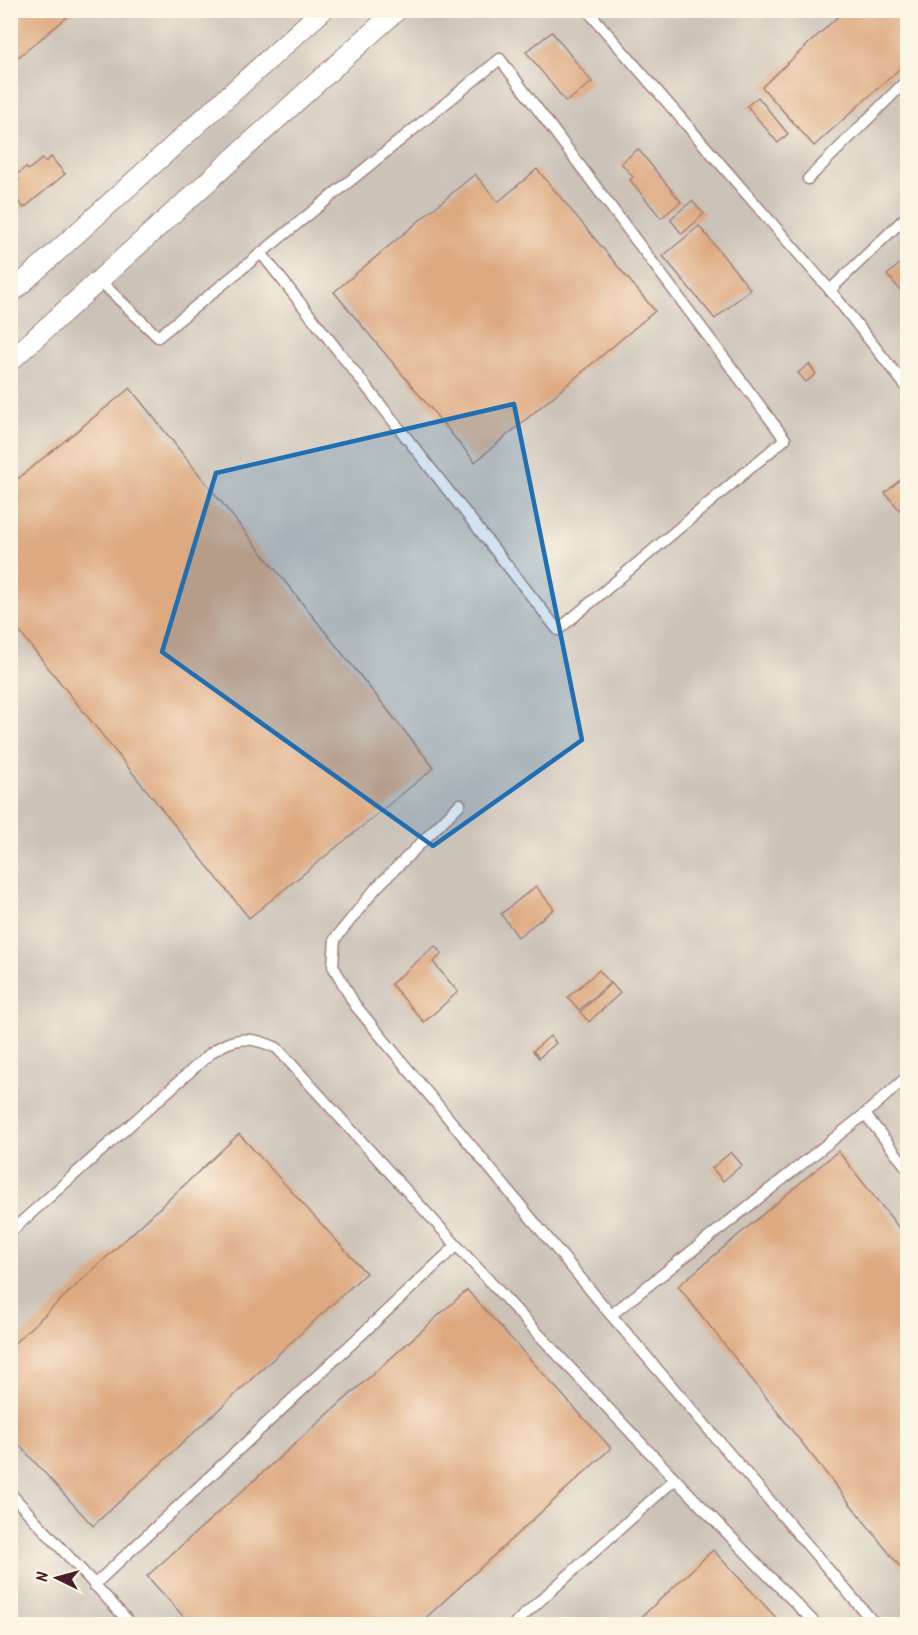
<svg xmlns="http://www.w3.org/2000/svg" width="918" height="1635" viewBox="0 0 918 1635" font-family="Kalam,sans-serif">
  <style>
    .industrial { fill: #cbc2b8 }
    .building { fill: #dda980 }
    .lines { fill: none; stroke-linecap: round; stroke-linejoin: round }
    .service-casing { stroke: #a1827c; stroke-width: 13 }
    .minor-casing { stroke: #a1827c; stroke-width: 22 }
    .service { stroke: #fff; stroke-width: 10 }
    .minor { stroke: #fff; stroke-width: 20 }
    .marked { fill: #1f6fb2; fill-opacity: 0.2; stroke: #1f6fb2; stroke-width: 4.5; stroke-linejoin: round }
  </style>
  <rect width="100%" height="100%" fill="#fcf5e5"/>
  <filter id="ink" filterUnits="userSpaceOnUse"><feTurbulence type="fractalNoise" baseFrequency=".0167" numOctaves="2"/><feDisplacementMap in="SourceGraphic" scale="12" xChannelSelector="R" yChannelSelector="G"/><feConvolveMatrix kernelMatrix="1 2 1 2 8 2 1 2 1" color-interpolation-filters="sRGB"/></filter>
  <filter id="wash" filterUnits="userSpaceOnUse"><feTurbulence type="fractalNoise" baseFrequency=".008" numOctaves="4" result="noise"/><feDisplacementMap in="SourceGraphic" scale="24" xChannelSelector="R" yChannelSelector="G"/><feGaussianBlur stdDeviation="1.35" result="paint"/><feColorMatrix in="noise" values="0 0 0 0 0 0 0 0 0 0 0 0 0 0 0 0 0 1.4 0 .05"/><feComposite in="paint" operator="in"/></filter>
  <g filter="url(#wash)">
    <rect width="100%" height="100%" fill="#f8e6ce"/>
    <rect class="industrial" x="11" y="11" width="896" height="1613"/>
    <g id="blocks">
      <g class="building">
        <polygon points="10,10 76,10 10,64"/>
        <polygon points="845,10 908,10 908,61 814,146 762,87"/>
        <polygon points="552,32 592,82 566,102 526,52"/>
        <polygon points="758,97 788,134 778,143 747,106"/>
        <polygon points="638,149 681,202 661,218 630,180 633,177 621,163"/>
        <polygon points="51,157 65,174 24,208 10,192 10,188 19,180 15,176 26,167 28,170 42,159 45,162"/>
        <polygon points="537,169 655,311 475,462 334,292 475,174 498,202"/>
        <polygon points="692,201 704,214 682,234 670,219"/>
        <polygon points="699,226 750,289 715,319 663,256"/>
        <polygon points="903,261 908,266 908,289 903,293 887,275"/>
        <polygon points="809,364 816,374 806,382 798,373"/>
        <polygon points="130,388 434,768 249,918 10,620 10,485"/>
        <polygon points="900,480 908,488 908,520 885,493"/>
        <polygon points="536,886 554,909 518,937 501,914"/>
        <polygon points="435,946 442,954 433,962 458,992 424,1022 391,984"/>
        <polygon points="599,970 610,983 579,1010 568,997"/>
        <polygon points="611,983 620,993 589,1022 580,1012"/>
        <polygon points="550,1036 556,1043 539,1058 533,1051"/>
        <polygon points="239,1134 366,1273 93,1526 10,1435 10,1347"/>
        <polygon points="838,1151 908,1239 908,1577 678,1286"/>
        <polygon points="731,1152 742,1165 723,1181 712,1168"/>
        <polygon points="467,1290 611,1448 419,1624 190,1624 147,1576"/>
        <polygon points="713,1550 782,1624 634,1624"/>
      </g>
    </g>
  </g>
  <g filter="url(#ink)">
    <use href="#blocks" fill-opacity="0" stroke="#a1827c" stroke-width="1.5"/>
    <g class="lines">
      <g class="service-casing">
        <g id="service">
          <polyline points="587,10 830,290 908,389"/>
          <polyline points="808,179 908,79"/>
          <polyline points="99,280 158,337 500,59 785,439 558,630 261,253"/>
          <polyline points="830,290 908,215"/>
          <polyline points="460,804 376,888 335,939 333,966 355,1005 611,1315"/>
          <polyline points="865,1114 908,1076"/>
          <path d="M10,1232L212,1052C235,1036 251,1036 277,1048C453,1243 631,1437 816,1624"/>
          <polyline points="10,1493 131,1624"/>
          <polyline points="94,1585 456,1246"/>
          <polyline points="514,1624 674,1480"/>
          <polyline points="875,1624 611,1315 865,1114 908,1169"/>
        </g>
      </g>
      <g class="minor-casing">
        <g id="minor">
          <polyline points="10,294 323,10"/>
          <polyline points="10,361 397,10"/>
        </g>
      </g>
      <use href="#service" class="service"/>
      <use href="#minor" class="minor"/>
    </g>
  </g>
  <path class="marked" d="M514,404L582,740L433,846L162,652L216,473Z"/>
  <rect width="918" height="1635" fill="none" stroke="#fcf5e5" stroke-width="36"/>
  <g transform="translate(57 1578) rotate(275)" stroke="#fcf5e5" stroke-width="4.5" paint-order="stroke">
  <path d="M0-4.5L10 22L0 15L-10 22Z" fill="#4a1f2b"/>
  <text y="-9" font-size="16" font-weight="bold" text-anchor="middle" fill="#4a1f2b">N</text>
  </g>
</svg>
